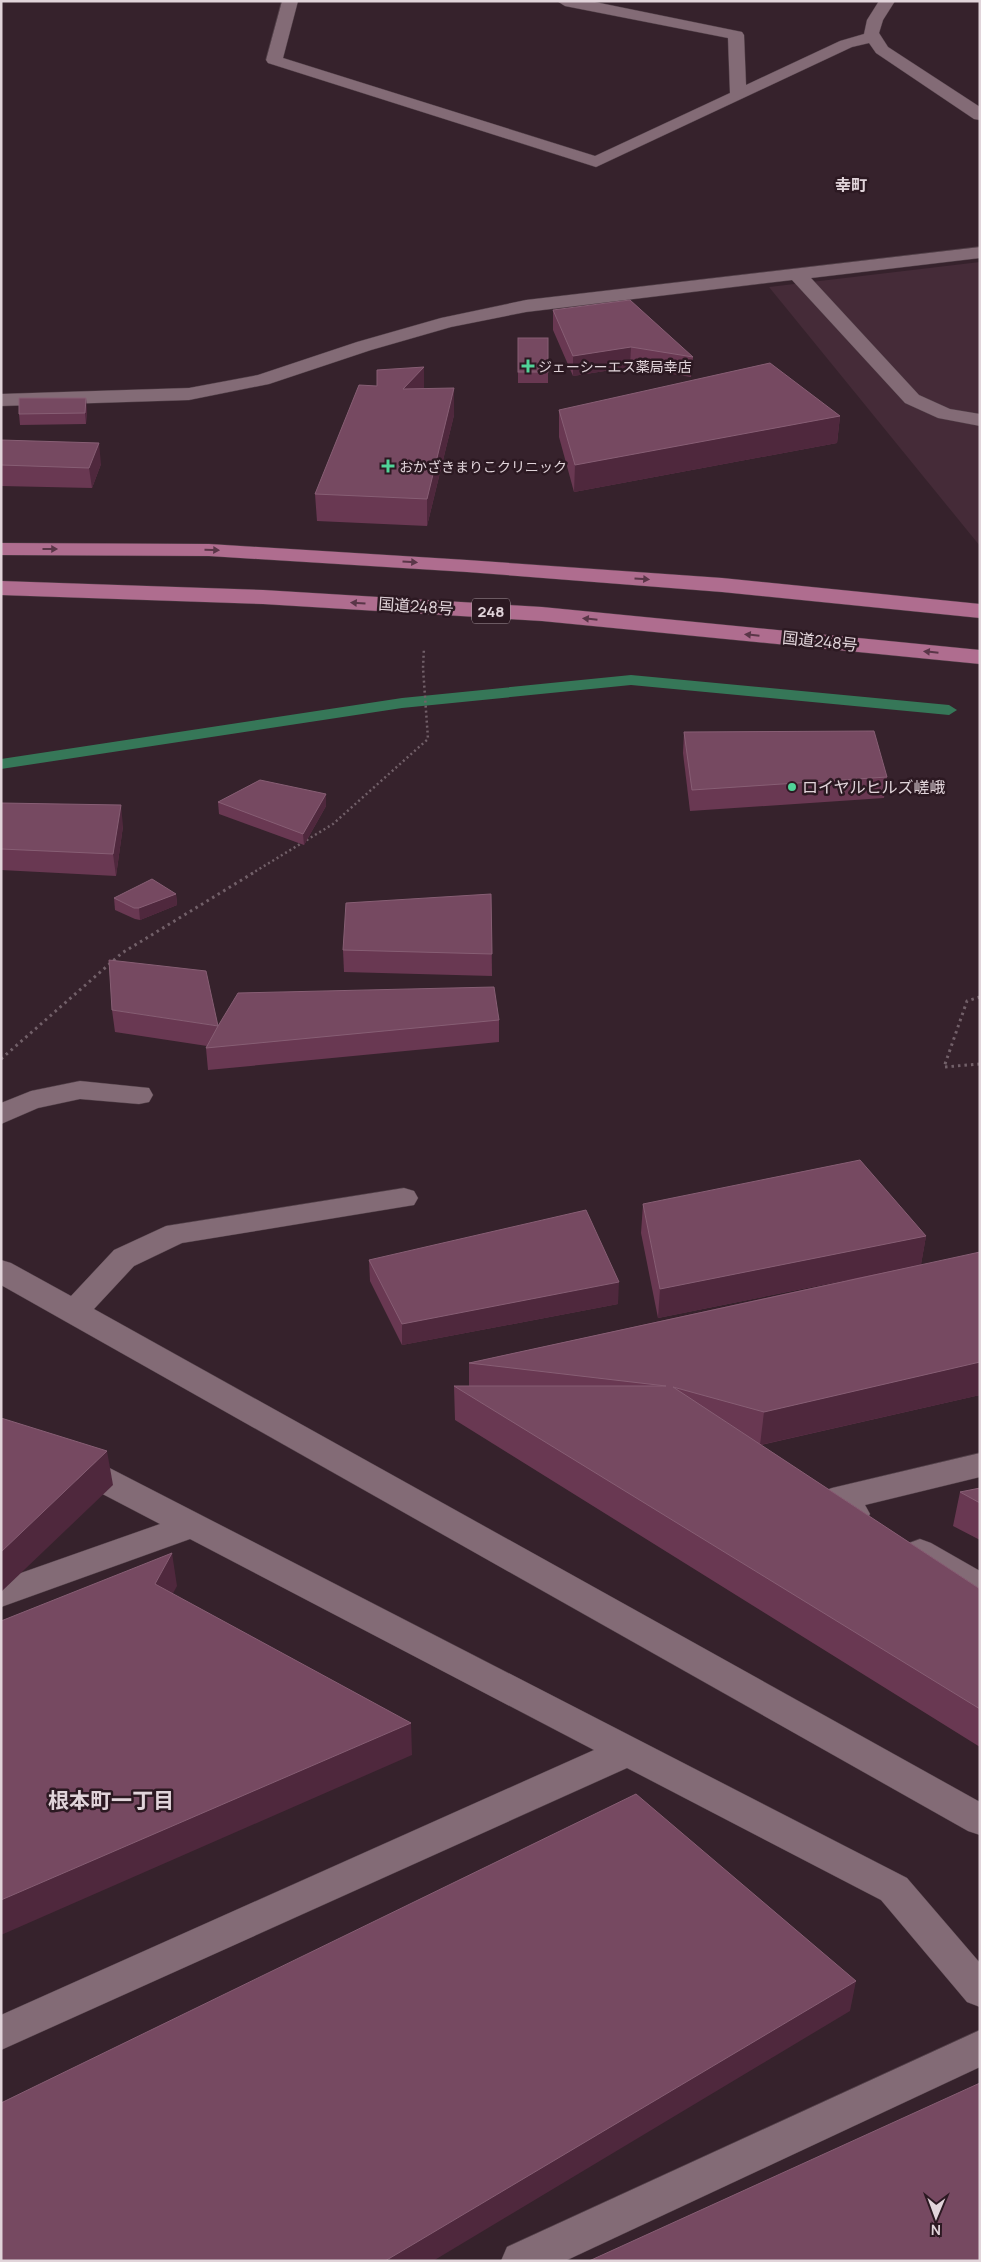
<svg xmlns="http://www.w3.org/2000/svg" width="981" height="2262" viewBox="0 0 981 2262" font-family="Manrope,'Noto Sans JP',sans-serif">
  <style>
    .built { fill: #452b38 }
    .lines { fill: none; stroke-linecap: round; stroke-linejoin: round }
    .stream { fill: #367758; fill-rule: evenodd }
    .minor-casing { stroke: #503f47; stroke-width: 1 }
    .highway-casing { stroke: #503f47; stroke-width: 1 }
    .path-far1 { stroke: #726069; stroke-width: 2.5; stroke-dasharray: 2 3; stroke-linecap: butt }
    .path { stroke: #726069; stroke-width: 3; stroke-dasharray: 2.5 4; stroke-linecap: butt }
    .minor { fill: #836b76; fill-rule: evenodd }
    .highway { fill: #af6d8f; fill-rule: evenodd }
    .wall { fill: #693852 }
    .shaded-wall { fill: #4f283d }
    .building { fill: #764961; stroke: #875e74 }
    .oneway { fill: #5a3648 }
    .poi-dot { fill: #50d398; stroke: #2c1922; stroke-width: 2 }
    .labels { text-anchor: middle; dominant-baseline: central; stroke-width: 5; stroke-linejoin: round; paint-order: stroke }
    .far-poi-label { font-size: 14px; fill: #e1d4da; stroke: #2c1922; text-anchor: start }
    .shield { fill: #2c1922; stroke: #ab9ca3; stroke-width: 1 }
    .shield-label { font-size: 15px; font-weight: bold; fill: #e1d4da }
    .far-quarter-label { font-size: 16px; font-weight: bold; fill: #e1d4da; stroke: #2c1922 }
    .street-label { font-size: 16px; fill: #e1d4da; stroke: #2c1922 }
    .poi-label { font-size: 16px; fill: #e1d4da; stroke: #2c1922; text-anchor: start }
    .near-neighbourhood-label { font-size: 21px; font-weight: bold; fill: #e1d4da; stroke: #2c1922 }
  </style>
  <rect width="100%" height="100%" fill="#36222c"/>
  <polygon class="built" points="980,262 980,546 769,287"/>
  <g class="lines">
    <polygon class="stream" points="631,675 949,705 957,710 949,715 631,685 402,708 1,769 1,759 402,698"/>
    <g class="minor-casing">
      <g id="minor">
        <polygon points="282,1 298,1 283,58 595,156 730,93 728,38 565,6 557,1 590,1 742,32 744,35 746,85 840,41 864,34 867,20 879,1 895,1 883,20 879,33 888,47 980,107 980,120 974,119 876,53 869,43 852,47 596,167 268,63 266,60"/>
        <polygon points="980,247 980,258 811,278 919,395 950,409 980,414 980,426 938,418 905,403 792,280 526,312 451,327 371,350 269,384 189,400 1,406 1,394 189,388 258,375 357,342 441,318 526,300"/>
        <polygon points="80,1081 149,1088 153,1095 149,1102 139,1104 80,1099 38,1108 1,1124 1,1103 31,1091"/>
        <polygon points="404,1188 414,1191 418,1198 414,1205 182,1243 134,1266 94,1309 980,1802 980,1835 968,1831 1,1285 1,1260 11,1263 71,1296 114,1250 166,1226"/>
        <polygon points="980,1453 980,1477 865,1505 870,1514 865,1523 854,1527 821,1510 816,1501 821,1492 832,1488"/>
        <polygon points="81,1456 92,1459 907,1878 980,1963 980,2007 967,2002 881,1900 627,1768 1,2050 1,2015 594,1750 190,1539 1,1607 1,1580 160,1524 70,1477 65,1468 70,1459"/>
        <polygon points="920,1539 931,1543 980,1571 980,1600 969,1596 909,1561 904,1552 909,1543"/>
        <polygon points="980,2030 980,2067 565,2261 501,2261 507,2247"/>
      </g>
    </g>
    <g class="highway-casing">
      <g id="highway">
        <polygon points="1,543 209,544 467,560 722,578 980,604 980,618 722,592 467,572 209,556 1,555"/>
        <polygon points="1,581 263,590 542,607 980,650 980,664 542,621 263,604 1,595"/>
      </g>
    </g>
    <polyline class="path-far1" points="251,874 333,824 428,739 423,668 424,648"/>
    <g class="path">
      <polyline points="980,997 967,1001 944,1067 980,1064"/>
      <polyline points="1,1059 122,953 253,873"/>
    </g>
    <use href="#minor" class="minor"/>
    <use href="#highway" class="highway"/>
  </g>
  <g class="wall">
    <polygon points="553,310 693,357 691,377 630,367 573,376 553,330"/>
    <polygon points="518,338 548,372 548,383 518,383"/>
    <polygon points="424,367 424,388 454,415 427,526 317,521 315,494 377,386"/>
    <polygon points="87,409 86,424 20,425 19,414"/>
    <polygon points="559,410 840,416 837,443 574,492 559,437"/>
    <polygon points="1,440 101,464 92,488 1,486"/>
    <polygon points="684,732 887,777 884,798 690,811 683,753"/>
    <polygon points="326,794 326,806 304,845 219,814 218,802"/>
    <polygon points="1,803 123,826 116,876 1,870"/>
    <polygon points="176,894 177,905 140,920 135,919 115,910 114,898"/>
    <polygon points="491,894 492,976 344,972 343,950"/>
    <polygon points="112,1010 218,1026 499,1020 499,1042 208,1070 206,1048 207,1046 115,1032"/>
    <polygon points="643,1204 926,1236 921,1264 980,1395 761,1445 980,1589 980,1747 455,1420 454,1386 469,1386 469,1363 857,1278 658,1318 641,1233"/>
    <polygon points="369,1260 618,1304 402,1345 370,1281"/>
    <polygon points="980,1488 980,1540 953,1526 960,1492"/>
  </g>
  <g class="shaded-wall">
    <polygon points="631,347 630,367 573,376 573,356"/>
    <polygon points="424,367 424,394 403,389"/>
    <polygon points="454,388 454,415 427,526 427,499"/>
    <polygon points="86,398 87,409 86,424 85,413"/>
    <polygon points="840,416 837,443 574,492 575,465"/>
    <polygon points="99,443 101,464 92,488 89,468"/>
    <polygon points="326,794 326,806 304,845 303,834"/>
    <polygon points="121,805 123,826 116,876 113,854"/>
    <polygon points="176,894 177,905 140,920 139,908"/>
    <polygon points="926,1236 921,1265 658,1318 660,1289"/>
    <polygon points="619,1282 618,1304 402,1345 402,1324"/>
    <polygon points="980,1362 980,1395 760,1445 764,1412"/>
    <polygon points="107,1451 113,1485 1,1592 1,1552"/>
    <polygon points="172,1553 177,1586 160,1617 155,1584"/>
    <polygon points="411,1723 412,1755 1,1935 1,1900"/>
    <polygon points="856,1981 850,2011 433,2261 385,2261"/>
  </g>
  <g class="building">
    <polygon points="630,300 693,357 631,347 573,356 553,310"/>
    <rect x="518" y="338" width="30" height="34"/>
    <polygon points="770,363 840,416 575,465 559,410"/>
    <polygon points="424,367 403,389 454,388 427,499 315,494 359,385 377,386 377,370"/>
    <polygon points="19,398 86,398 85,413 19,414"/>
    <polygon points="1,440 99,443 89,468 1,465"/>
    <polygon points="874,731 887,777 692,790 684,732"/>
    <polygon points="260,780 326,794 303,834 218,802"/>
    <polygon points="1,803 121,805 113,854 1,849"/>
    <polygon points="152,879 176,894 139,908 134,908 114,898"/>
    <polygon points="491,894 492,954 343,950 346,903"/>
    <polygon points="109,960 206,971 218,1026 238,993 494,987 499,1020 206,1048 218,1026 112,1010"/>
    <polygon points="860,1160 926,1236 660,1289 643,1204"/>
    <polygon points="586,1210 619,1282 402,1324 369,1260"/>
    <polygon points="980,1252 980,1362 764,1412 673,1387 980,1589 980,1709 454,1386 666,1386 469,1363"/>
    <polygon points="1,1418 107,1451 1,1552"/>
    <polygon points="980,1488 980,1503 960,1492"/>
    <polygon points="172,1553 155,1584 411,1723 1,1900 1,1621"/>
    <polygon points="636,1794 856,1981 385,2261 1,2261 1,2103"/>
    <polygon points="980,2083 980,2261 589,2261"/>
  </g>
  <defs><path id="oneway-solid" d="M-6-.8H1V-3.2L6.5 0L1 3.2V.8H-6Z" transform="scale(1.25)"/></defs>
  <g class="oneway">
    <use href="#oneway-solid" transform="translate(50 549)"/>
    <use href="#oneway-solid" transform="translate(212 550) rotate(2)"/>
    <use href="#oneway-solid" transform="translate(410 562) rotate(3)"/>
    <use href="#oneway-solid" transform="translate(642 579) rotate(4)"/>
    <use href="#oneway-solid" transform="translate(358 603) rotate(-176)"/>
    <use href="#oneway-solid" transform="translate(590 619) rotate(-174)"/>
    <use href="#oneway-solid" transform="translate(752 635) rotate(-174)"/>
    <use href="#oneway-solid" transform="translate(931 652) rotate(-174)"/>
  </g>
  <g class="poi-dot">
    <path d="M525.5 358.5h5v5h5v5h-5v5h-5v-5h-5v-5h5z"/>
    <path d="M385.5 458.5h5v5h5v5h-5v5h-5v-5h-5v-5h5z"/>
    <circle cx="792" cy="787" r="5"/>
  </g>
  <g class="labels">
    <g class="far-poi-label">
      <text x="538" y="366">ジェーシーエス薬局幸店</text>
      <text x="399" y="466">おかざきまりこクリニック</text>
    </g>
    <rect class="shield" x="472" y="598.5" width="38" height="25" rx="4"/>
    <g class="shield-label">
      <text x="491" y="611">248</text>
    </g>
    <g class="far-quarter-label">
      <text x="851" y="185">幸町</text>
    </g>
    <g class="street-label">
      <text transform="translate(416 606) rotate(4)">国道248号</text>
      <text transform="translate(820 641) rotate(6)">国道248号</text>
    </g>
    <g class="poi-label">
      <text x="802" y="787">ロイヤルヒルズ嵯峨</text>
    </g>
    <g class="near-neighbourhood-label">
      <text x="111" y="1800">根本町一丁目</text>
    </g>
  </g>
  <rect width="981" height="2262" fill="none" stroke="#e1d4da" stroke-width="5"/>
  <g transform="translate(936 2217) rotate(181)" stroke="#2c1922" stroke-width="4" paint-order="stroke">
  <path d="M0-4L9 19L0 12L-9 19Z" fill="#e1d4da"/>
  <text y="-8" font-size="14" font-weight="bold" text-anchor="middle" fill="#e1d4da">N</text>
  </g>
</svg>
